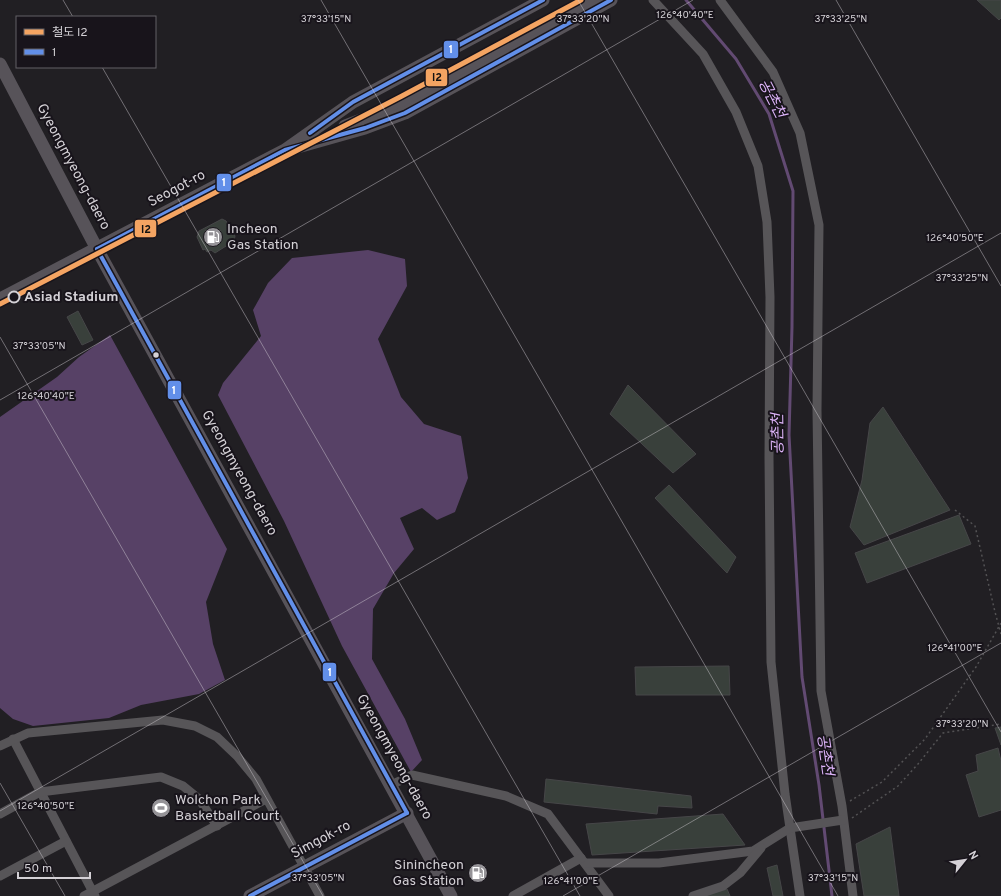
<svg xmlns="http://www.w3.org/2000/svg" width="1001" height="896" viewBox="0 0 1001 896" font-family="Overpass,'Noto Sans KR',sans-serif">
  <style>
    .forest { fill: #574166 }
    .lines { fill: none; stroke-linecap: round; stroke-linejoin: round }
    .stream { stroke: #624a72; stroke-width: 3 }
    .building { fill: #39403b; stroke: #464648 }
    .path { stroke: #535254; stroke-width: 1.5; stroke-dasharray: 2 3; stroke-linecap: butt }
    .street { stroke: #575558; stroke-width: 9 }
    .secondary { stroke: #575359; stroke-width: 13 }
    .bus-1-casing { stroke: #18141b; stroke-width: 7 }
    .bus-1 { stroke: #628fe9; stroke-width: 4 }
    .rail-1-casing { stroke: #18141b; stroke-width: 8 }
    .rail-1 { stroke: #f4a462; stroke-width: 5 }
    .ticks { fill: none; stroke: #d4d1d6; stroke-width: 1; stroke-opacity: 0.45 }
    .stop-dot { fill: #18141b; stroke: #d4d1d6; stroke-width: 2 }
    .bus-dot { fill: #d4d1d6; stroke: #18141b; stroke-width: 1.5 }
    .labels { text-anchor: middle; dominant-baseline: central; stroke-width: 4; stroke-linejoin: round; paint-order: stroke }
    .street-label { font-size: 14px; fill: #d4d1d6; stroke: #18141b }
    .poi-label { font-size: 14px; fill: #d4d1d6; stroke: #18141b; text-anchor: start }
    .stop-label { font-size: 14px; font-weight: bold; fill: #d4d1d6; stroke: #18141b; text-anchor: start }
    .water-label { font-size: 15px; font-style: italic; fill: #dcb3f8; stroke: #18141b }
    .ticks-label { font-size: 10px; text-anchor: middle; fill: #d4d1d6; stroke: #18141b; stroke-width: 4; stroke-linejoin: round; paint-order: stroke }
    .line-badge { stroke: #18141b; stroke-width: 1.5 }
    .badge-label { font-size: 11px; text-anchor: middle; font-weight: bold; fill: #fff }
    .pale-badge-label { font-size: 11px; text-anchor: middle; font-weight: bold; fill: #111 }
  </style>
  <rect width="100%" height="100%" fill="#211f23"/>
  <g class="forest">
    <polygon points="368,250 405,259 407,286 378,339 401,397 424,424 461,436 468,478 455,512 437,520 422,508 400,518 414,549 394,573 373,609 372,659 405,719 422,760 411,772 342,646 284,521 218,395 223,383 261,336 253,310 268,283 292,258"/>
    <polygon points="110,335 227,549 206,602 213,644 225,680 199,694 141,705 109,718 33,726 13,719 0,708 0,417 57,377 79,357"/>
  </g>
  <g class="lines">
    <polyline class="stream" points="686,0 736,59 769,114 793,191 792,327 789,435 802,677 819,785 832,896"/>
  </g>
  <g class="building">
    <polygon points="977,0 1001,0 1001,18 999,20"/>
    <polygon points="222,219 226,221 235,236 234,241 215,253 211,250 207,252 205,249 203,250 197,237 199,231"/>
    <polygon points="78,311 93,340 82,345 67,317"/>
    <polygon points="628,385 696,454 673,473 610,414"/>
    <polygon points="883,407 950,510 864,545 850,527 862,480 870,423"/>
    <polygon points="669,485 736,557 727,573 655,498"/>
    <polygon points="959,515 971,544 867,583 855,553"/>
    <polygon points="729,666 730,695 636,695 635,667"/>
    <polygon points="1001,727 1001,745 995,728"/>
    <polygon points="998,748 1001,761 1001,810 979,817 966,775 978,771 976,755"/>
    <polygon points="546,779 691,796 692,808 658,806 657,814 544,802"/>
    <polygon points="723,814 745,845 592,855 586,824"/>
    <polygon points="890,827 899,896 864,896 856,844"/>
    <polygon points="777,865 783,896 773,896 767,868"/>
    <polygon points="727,889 730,896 703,896"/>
  </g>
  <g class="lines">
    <g class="path">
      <polyline points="955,510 975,526 995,612 1001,634"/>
      <polyline points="850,801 882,782 925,739 976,667 1001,623"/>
      <polyline points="852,818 898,786 918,764 943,733 1001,724"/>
    </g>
    <g class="street">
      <polyline points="653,0 703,54 736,112 758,166 767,222 770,297 769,457 771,662 785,794 800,896"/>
      <polyline points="720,0 773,72 800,133 819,225 817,410 821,691 842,806 853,896"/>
      <polyline points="13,739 95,896"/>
      <polyline points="0,746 28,733 163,720 195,726 217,737 237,756 256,779 320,896"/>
      <polyline points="391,785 412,775 506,796 548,814 609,896"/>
      <polyline points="0,814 40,792 161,777 183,786 199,799 217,826"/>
      <polyline points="585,863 659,863 753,851 790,828 843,820"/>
      <polyline points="0,876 66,841"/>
      <polyline points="84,896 266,799"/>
      <polyline points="513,896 581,858"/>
      <polyline points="693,896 723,886 740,873 761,848"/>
    </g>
    <g class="secondary">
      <polyline points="0,64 97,249 451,896"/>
      <polyline points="345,126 387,110 592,0"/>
      <polyline points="294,148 365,128 405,113 611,0"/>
      <polyline points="0,299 285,150 353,102 543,0"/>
      <polyline points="250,896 407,813"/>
    </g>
    <g class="bus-1-casing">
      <g id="bus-1">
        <polyline points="310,133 353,102 543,0"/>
        <polyline points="97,249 407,813"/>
        <polyline points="97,249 285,150 365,128 405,113 611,0"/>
        <polyline points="250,896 407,813"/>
      </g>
    </g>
    <use href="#bus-1" class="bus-1"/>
    <g class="rail-1-casing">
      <polyline id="rail-1" points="0,304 402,96 581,0"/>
    </g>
    <use href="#rail-1" class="rail-1"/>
  </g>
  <path class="ticks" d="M63,0L73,17M321,0L838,896M578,0L1001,732M836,0L1001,286M102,67L580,896M0,337L323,896M0,400L693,0M0,783L65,896M0,811L1001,233M563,896L1001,643"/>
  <defs>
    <g id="fuel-disc" transform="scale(1)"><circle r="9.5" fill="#959397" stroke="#18141b"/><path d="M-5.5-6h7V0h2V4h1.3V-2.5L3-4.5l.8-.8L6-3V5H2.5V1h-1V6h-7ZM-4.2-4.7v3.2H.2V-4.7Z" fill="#fff"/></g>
    <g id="stadium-disc" transform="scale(1)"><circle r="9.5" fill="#959397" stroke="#18141b"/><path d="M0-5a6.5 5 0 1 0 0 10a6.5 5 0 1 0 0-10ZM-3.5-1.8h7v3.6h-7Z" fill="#fff"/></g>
  </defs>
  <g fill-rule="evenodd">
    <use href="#fuel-disc" x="213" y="237"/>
    <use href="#stadium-disc" x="161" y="808"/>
    <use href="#fuel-disc" x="478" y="873"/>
  </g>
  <circle class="stop-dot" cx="14" cy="297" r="5.5"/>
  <circle class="bus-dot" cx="156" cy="355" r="3.5"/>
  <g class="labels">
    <g class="street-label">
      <text transform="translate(73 167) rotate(62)">Gyeongmyeong-daero</text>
      <text transform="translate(177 189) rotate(-28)">Seogot-ro</text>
      <text transform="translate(239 473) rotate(61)">Gyeongmyeong-daero</text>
      <text transform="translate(394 757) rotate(61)">Gyeongmyeong-daero</text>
      <text transform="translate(321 840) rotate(-28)">Simgok-ro</text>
    </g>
    <g class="poi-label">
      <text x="227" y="229">Incheon<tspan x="227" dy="16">Gas Station</tspan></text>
      <text x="175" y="800">Wolchon Park<tspan x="175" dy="16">Basketball Court</tspan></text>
      <text x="464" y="865" text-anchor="end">Sinincheon<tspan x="464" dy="16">Gas Station</tspan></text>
    </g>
    <g class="stop-label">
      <text x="24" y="297">Asiad Stadium</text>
    </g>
    <g class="water-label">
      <text transform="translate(771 99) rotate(63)">공촌천</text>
      <text transform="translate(779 434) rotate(-91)">공촌천</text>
      <text transform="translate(824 755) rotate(82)">공촌천</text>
    </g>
  </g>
  <g class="ticks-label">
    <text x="685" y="18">126°40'40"E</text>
    <text x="326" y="22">37°33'15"N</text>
    <text x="841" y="22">37°33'25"N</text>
    <text x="583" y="22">37°33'20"N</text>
    <text x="955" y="241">126°40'50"E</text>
    <text x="962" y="281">37°33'25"N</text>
    <text x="39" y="349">37°33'05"N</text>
    <text x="46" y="399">126°40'40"E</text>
    <text x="955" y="651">126°41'00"E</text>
    <text x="962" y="727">37°33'20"N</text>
    <text x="46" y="809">126°40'50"E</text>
    <text x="318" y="881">37°33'05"N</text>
    <text x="833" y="881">37°33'15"N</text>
    <text x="571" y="884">126°41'00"E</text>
  </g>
  <g class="line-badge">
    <rect x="443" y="40" width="16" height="19" rx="4" fill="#628fe9"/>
    <rect x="425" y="68" width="23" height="19" rx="4" fill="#f4a462"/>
    <rect x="216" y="173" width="16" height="19" rx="4" fill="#628fe9"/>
    <rect x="134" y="219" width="23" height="19" rx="4" fill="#f4a462"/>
    <rect x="167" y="380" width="15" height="20" rx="4" fill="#628fe9"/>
    <rect x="322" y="662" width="15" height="20" rx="4" fill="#628fe9"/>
  </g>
  <g class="badge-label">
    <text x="451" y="53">1</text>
    <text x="224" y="186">1</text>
    <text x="174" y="394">1</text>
    <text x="330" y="676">1</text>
  </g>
  <g class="pale-badge-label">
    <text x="437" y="81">I2</text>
    <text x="146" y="233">I2</text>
  </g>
  <rect x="16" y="16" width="140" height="52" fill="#18141b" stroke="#636066"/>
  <rect x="24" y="29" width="20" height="6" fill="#f4a462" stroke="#636066"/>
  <text x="52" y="36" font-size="12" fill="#d4d1d6">철도 I2</text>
  <rect x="24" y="49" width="20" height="6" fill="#628fe9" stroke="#636066"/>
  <text x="52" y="56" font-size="12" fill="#d4d1d6">1</text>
  <g transform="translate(965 860) rotate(60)" stroke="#18141b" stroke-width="3" paint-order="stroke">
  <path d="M0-3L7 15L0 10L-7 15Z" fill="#d4d1d6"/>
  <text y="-6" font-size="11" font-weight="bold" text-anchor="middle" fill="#d4d1d6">N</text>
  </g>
  <path d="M18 872v6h72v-6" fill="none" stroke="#d4d1d6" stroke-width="2"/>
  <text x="24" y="872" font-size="12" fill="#d4d1d6" stroke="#18141b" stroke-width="3" paint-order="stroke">50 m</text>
</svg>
